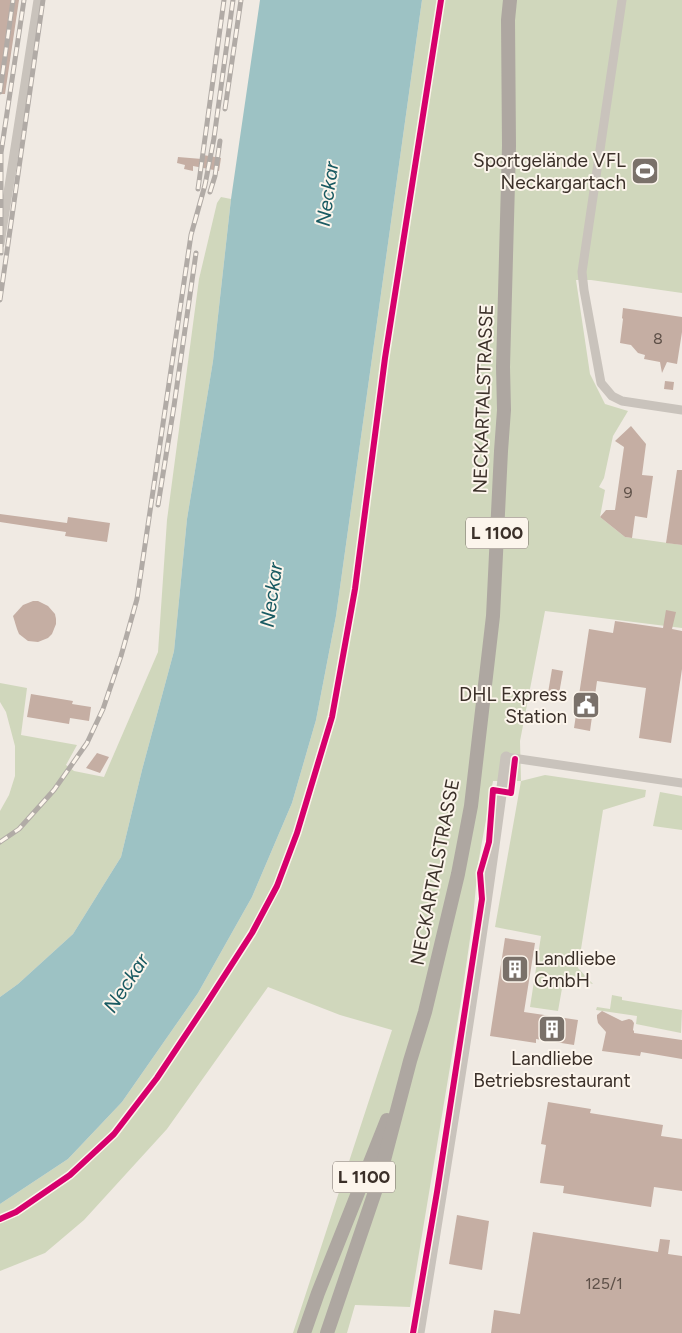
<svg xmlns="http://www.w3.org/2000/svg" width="682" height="1333" viewBox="0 0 682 1333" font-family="Figtree,sans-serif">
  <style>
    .green { fill: #d0d7bc }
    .water { fill: #9dc2c4 }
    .building { fill: #c5aea3 }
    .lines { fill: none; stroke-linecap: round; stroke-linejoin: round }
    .minor { stroke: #c9c3bc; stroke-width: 9 }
    .tertiary { stroke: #c9c3bc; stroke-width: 11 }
    .primary { stroke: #aea7a1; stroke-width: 14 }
    .rail-casing { stroke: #b1aba6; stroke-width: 5 }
    .rail { stroke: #fcf5ec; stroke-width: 3; stroke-dasharray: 9; stroke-linecap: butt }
    .cycleway-casing { stroke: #fcf5ec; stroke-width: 9 }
    .cycleway { stroke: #d6006c; stroke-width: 6 }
    .labels { text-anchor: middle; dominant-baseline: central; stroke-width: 4; stroke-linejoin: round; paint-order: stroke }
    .number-label { font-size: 16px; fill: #5e5048 }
    .shield { fill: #fcf5ec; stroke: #756b64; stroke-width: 1 }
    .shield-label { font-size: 18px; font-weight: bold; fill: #3b3029 }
    .poi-label { font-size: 19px; fill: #3b3029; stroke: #fcf5ec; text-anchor: end }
    .street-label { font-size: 19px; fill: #3b3029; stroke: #fcf5ec }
    .water-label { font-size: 20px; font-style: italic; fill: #195a62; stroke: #fcf5ec }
  </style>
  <rect width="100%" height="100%" fill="#f0eae3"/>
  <g class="green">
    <polygon points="422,0 682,0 682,293 591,280 576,280 590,374 605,404 628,411 613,436 604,478 599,487 605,490 600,517 625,537 682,545 682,628 545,611 520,741 521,781 545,775 646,790 645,797 603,810 578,968 593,984 564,977 558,1011 530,1007 541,936 495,927 521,781 493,781 478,864 473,918 461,1001 410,1307 355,1305 347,1333 293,1333 392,1030 340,1015 268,987 167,1129 84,1220 45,1253 0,1271 0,1204 68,1159 122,1102 198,993 252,897 292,803 316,720 336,616"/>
    <polygon points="221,197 231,199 213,361 187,519 174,651 142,770 121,857 73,934 18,984 0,997 0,811 9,795 15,776 15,746 6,712 0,702 0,683 27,688 21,735 77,745 66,765 74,771 104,777 158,652 167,520 199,279 217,203"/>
    <polygon points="660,792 682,796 682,830 653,826"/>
    <polygon points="612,995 622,997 622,1000 682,1010 681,1033 636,1024 637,1016 596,1010 597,1007 610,1009"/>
  </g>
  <polygon class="water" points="260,0 422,0 336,616 316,720 292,803 252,897 198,993 122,1102 68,1159 0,1204 0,997 18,984 73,934 121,857 142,770 174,651 187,519 213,361 231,199"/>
  <g class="building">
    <polygon points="0,0 19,0 5,94 0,94"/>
    <polygon points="203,155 221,158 219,171 193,166 193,171 184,169 185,165 177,163 178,157 202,159"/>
    <polygon points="623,308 682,317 682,332 677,364 667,362 662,373 660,362 644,359 645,355 638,353 631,345 620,343 623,319 622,318"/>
    <polygon points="665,381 674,382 673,390 664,389"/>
    <polygon points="631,426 646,444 642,475 653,476 647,518 635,516 632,538 625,537 600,517 606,510 615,510 624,447 615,441"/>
    <polygon points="677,470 682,470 682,545 666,543"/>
    <polygon points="0,514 67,523 68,517 110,523 107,542 65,536 66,532 0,522"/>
    <polygon points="33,601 38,601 48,606 55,614 56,619 56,624 52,634 48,638 38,642 28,641 19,634 17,629 13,616 23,605"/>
    <polygon points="666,610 676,612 672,629 682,631 682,669 671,743 639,738 646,688 597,681 590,731 574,728 589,629 613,633 615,621 663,628"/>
    <polygon points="552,669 563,671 559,694 548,693"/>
    <polygon points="31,694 73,701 72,704 91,707 89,721 70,718 69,724 27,717"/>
    <polygon points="97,753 109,757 100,773 86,768"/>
    <polygon points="505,938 535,943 524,1012 578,1020 574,1045 536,1039 536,1043 490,1036"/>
    <polygon points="602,1011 622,1021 629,1019 632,1020 634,1023 633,1030 634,1031 634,1033 682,1040 682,1059 641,1052 640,1056 602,1051 606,1032 598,1023 597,1018 597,1015"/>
    <polygon points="548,1102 591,1109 590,1113 663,1125 661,1136 682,1139 682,1191 654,1187 651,1207 563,1193 564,1186 540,1183 546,1145 541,1144"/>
    <polygon points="457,1215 489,1221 482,1270 449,1264"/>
    <polygon points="533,1232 658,1252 660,1239 670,1240 668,1254 682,1256 682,1333 491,1333 494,1310 520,1314"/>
  </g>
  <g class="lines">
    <g class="minor">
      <polyline points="622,0 582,272 584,290 601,383 612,396 622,401 682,410"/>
      <polyline points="0,244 38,0"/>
      <polyline points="506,757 682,783"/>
    </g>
    <path class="tertiary" d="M419,1333C450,1141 481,949 506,757"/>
    <g class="primary">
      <polyline points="304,1333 318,1293 387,1120"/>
      <polyline points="327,1333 378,1183 410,1061 425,1012 458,874 471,806 493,616 501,451 504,410 503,367 509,146 508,20 510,0"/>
    </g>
    <g class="rail-casing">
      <g id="rail">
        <polyline points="0,92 13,0"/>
        <polyline points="225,109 241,0"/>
        <polyline points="198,189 224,0"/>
        <polyline points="210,192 215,176 220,141"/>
        <polyline points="1,253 1,153 24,0"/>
        <polyline points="0,300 43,0"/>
        <polyline points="158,505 174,406 196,253"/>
        <polyline points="0,842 19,829 54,790 87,743 103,709 121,656 137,599 191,235 205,185 214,138 233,0"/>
      </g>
    </g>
    <use href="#rail" class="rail"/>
    <g class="cycleway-casing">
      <g id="cycleway">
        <polyline points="0,1219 16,1212 70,1175 114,1134 157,1078 205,1006 252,933 277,886 297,833 332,717 355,589 385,358 441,0"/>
        <polyline points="413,1333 437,1192 482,899 480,873 489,842 493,790 511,793 515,759"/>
      </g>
    </g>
    <use href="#cycleway" class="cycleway"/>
  </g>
  <defs>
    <g id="stadium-square" transform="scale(1.4375)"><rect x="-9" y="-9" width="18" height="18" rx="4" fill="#7a716a" stroke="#fcf5ec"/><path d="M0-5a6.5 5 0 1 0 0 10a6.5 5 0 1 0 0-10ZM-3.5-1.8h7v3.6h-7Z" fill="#fff"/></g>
    <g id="civic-square" transform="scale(1.4375)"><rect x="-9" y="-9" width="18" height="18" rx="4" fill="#7a716a" stroke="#fcf5ec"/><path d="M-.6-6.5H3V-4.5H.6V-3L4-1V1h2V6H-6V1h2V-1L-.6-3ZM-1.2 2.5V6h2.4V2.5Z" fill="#fff"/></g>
    <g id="building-square" transform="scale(1.4375)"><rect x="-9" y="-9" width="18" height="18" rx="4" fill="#7a716a" stroke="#fcf5ec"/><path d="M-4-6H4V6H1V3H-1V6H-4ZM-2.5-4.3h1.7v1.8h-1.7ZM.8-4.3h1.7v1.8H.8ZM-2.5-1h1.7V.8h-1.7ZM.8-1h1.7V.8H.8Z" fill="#fff"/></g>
  </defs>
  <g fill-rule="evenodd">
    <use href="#stadium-square" x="645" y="171"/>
    <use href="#civic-square" x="586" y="705"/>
    <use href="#building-square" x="515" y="969"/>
    <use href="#building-square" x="552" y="1029"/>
  </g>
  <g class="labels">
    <g class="number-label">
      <text x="658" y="338">8</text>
      <text x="628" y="492">9</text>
      <text x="604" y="1283">125/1</text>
    </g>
    <g class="shield">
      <rect x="466" y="517.5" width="62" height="31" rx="4"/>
      <rect x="333" y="1161.5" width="62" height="31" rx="4"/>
    </g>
    <g class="shield-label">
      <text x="497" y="533">L 1100</text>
      <text x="364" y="1177">L 1100</text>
    </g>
    <g class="poi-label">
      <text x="626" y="160">Sportgelände VFL<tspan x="626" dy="22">Neckargartach</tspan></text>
      <text x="567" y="694">DHL Express<tspan x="567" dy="22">Station</tspan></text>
      <text x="534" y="958" text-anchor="start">Landliebe<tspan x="534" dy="22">GmbH</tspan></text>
      <text x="552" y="1058" text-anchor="middle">Landliebe<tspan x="552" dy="22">Betriebsrestaurant</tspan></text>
    </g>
    <g class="street-label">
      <text transform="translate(483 399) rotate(-88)">NECKARTALSTRASSE</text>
      <text transform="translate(435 872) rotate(-79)">NECKARTALSTRASSE</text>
    </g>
    <g class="water-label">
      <text transform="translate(327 194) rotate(-82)">Neckar</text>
      <text transform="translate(271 595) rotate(-82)">Neckar</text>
      <text transform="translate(126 983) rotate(-57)">Neckar</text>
    </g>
  </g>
</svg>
